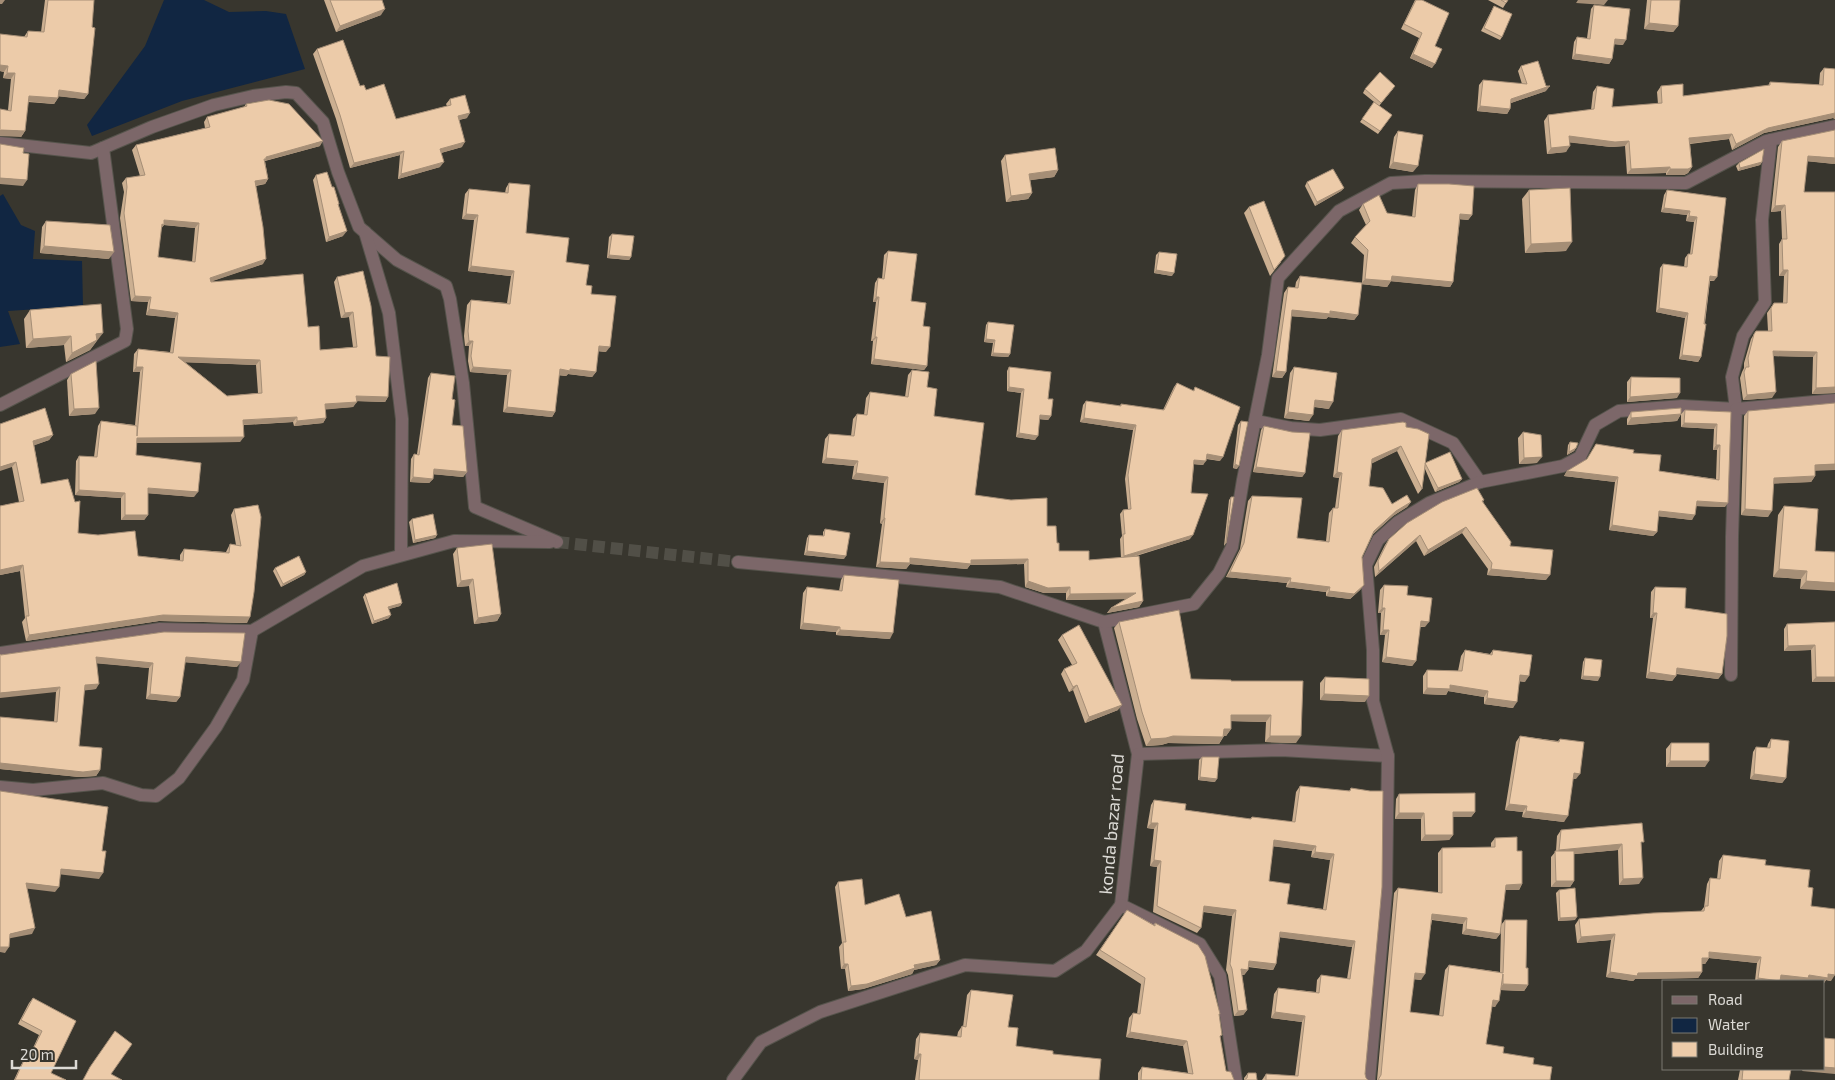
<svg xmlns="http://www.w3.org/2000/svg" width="1835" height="1080" viewBox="0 0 1835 1080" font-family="'Exo 2',sans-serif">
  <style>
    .water { fill: #112642 }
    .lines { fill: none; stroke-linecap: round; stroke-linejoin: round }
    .minor-tunnel { stroke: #514f47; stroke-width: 12; stroke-dasharray: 12 6; stroke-linecap: butt }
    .minor-casing { stroke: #56544c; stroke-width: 14 }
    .minor { stroke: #7c6769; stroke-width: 12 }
    .wall { fill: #cbaf91; fill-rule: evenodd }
    .shaded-wall { fill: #a58e76 }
    .building { fill: #eccba9; stroke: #a58e76; fill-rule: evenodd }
    .labels { text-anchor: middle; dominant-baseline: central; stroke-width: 5; stroke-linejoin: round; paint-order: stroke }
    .street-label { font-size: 18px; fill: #dcdad5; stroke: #38362e }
  </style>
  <rect width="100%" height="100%" fill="#38362e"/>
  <g class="water">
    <polygon points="164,0 204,0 229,12 266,11 286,14 305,69 182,101 92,136 87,125 145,46"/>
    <polygon points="3,194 21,225 35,231 33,259 82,261 83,306 8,311 20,344 0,347 0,196"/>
  </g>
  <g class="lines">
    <polyline class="minor-tunnel" points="557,542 738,562"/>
    <g class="minor-casing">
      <g id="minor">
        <polyline points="0,143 91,153 152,127 214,105 253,96 286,92 296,93 323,122 338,172 359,227 397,260 446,286 450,299 463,383 475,507 557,542"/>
        <polyline points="365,232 389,313 402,419 401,555"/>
        <polyline points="0,405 125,341 127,329 103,148"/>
        <polyline points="1256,421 1291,428 1320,430 1401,419 1453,443 1480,482 1563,466 1580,457 1595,425 1619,411 1682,406 1736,409 1732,377 1743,336 1765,302 1762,220 1771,140"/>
        <polyline points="738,562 1000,587 1104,622 1138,754 1121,905 1200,944 1220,976 1236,1080"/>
        <polyline points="1104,622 1194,604 1219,573 1232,547 1243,480 1268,355 1278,278 1339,211 1391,183 1425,181 1686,183 1766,141 1835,126"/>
        <polyline points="0,653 160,629 252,631 363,566 454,541 550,542"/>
        <polyline points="1731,675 1732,537 1736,409 1835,400"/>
        <polyline points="1138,754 1281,750 1388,756"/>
        <polyline points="0,787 33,790 103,783 141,795 156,796 179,778 216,727 243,680 252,631"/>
        <polyline points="733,1080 761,1042 820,1012 965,965 1055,971 1086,951 1121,905"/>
        <polyline points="1369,1080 1386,893 1388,756 1373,701 1373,650 1366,565 1378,540 1398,522 1429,503 1480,482"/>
      </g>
    </g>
    <use href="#minor" class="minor"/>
  </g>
  <g class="wall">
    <polygon points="45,0 94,0 92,27 88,94 84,99 58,96 58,98 54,104 28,102 25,131 21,137 8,110 11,79 3,78 4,72 0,71 0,34 24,37 28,31 41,32"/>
    <polygon points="324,0 382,0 381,15 336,32"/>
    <polygon points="1415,0 1422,0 1435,46 1432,68 1410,58 1419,38 1401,29"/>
    <polygon points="1488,0 1508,0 1503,8"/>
    <polygon points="1647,0 1680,0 1678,26 1673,32 1644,29"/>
    <polygon points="1594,5 1623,45 1614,44 1612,59 1609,64 1572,59 1574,42 1577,37 1587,38 1591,9"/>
    <polygon points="1494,6 1502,37 1500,40 1481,31"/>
    <polygon points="317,49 360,86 366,90 396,119 447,106 446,104 450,99 467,118 459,120 462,147 441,153 440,167 398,179 400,155 350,168 336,119 313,54"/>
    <polygon points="1521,66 1546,91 1511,103 1510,109 1507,114 1477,111 1479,85 1483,80 1522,84 1518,71"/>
    <polygon points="1824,68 1835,69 1835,119 1833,118 1764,133 1732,150 1729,139 1690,144 1692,167 1688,173 1684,175 1666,175 1666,173 1627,174 1625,146 1611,147 1569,142 1566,152 1547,154 1544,121 1548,115 1591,110 1593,92 1597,86 1612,107 1658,104 1657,92 1661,86 1683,96 1768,86 1770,82 1819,85 1820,73"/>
    <polygon points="1365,89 1393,89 1379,106 1392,115 1378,134 1360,122 1374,102 1379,106 1363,93"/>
    <path d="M246,104L320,146L265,161L268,179L265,184L256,186L263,264L212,281L308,327L320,350L353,347L349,317L341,318L334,282L337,277L376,356L388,397L385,402L357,401L353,407L325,409L326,418L323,423L294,426L293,422L244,425L240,442L136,443V455L194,497L148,493V515L144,520H121V498L75,495L76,461L79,456L94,457L98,426L101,421L135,425L140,372H133L134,354L138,349L170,352L175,318L146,315L148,302L131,301L120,218L124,192L122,183L126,178L140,176L132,150L136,145L205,128L204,122L207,117L244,107ZM164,225L195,228L192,262L158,257L161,228ZM185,362L256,365L258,393L227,396Z"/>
    <polygon points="1398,131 1413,172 1389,168 1394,137"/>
    <polygon points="1782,141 1835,164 1807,161 1804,192 1835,393 1812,394 1813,357 1774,356 1772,398 1743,400 1740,378 1742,372 1744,368 1744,363 1751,339 1756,331 1768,331 1767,313 1774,303 1783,303 1784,276 1779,276 1779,244 1782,239 1781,211 1771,212 1778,147"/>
    <polygon points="1005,155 1058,170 1054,177 1030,180 1032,193 1028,199 1006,202 1001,161"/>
    <polygon points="1762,162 1760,165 1738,171 1736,166 1739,163"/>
    <polygon points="316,175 332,187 339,204 338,205 343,236 326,242 313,180"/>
    <polygon points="1307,182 1344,188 1341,191 1315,206 1305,186"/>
    <polygon points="509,183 526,233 566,262 586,285 591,294 606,352 598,351 596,372 592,377 568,374 566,376 559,375 555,412 552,417 503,412 507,375 470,372 468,361 469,346 465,346 464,336 467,305 471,300 507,303 511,276 468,271 474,220 462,219 465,194 469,189 505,193 506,188"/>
    <polygon points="1418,184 1472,215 1468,220 1460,219 1453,282 1450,287 1391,281 1387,287 1361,284 1358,315 1354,320 1328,317 1326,319 1291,316 1286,372 1282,378 1272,377 1284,293 1288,287 1295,288 1296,282 1300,276 1362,283 1364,255 1351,243 1355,237 1366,225 1359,210 1363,204 1387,213 1412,217 1415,190"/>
    <polygon points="1529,190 1566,251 1525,253 1522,199"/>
    <polygon points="1667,190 1726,198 1714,281 1710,281 1701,357 1698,362 1679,359 1685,318 1656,312 1660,268 1663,264 1684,267 1685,258 1688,254 1690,254 1694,222 1686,221 1687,215 1661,212 1664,195"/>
    <polygon points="1249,207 1281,262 1270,276 1244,213"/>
    <polygon points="46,221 109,259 40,253 42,227"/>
    <polygon points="612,234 631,257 629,260 607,258 609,237"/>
    <polygon points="888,251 923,326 927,366 924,370 871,364 873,341 871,341 876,302 873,302 875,283 878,278 882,279 884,255"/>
    <polygon points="1159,252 1172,276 1154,273 1156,255"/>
    <polygon points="30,310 97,342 96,342 90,350 66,362 64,345 26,348 24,319"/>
    <polygon points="988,322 1010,354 1008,357 991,356 993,343 984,342 986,325"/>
    <polygon points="1009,367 1048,399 1051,416 1048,420 1040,419 1035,440 1016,437 1021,393 1007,391 1007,371"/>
    <polygon points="1294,367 1329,409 1314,407 1309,421 1284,418 1290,373"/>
    <polygon points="912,370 927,387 934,416 975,495 1047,526 1057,543 1059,551 1089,560 1121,558 1120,539 1122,536 1120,514 1123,510 1128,509 1125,479 1133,430 1080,422 1083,405 1086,401 1120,406 1121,404 1163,410 1174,387 1177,383 1193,391 1195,387 1220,461 1206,459 1203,465 1194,464 1191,493 1190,539 1133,557 1143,601 1139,607 1107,613 1111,608 1126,599 1066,600 1066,593 1044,593 1025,587 1024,564 970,565 967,569 910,564 906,569 876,567 882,524 880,523 884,483 852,479 854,466 822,463 825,439 829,434 851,436 853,419 857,414 864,415 866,398 870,392 905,397 908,375"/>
    <polygon points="431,373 452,399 452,425 467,472 463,477 433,474 433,479 429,483 410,482 411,459 414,454 417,454 428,378"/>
    <polygon points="71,374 95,414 69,416 67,380"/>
    <polygon points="1631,377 1677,398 1627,402 1627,382"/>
    <polygon points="1685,410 1731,412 1725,507 1696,506 1692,520 1658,516 1657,532 1653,536 1609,530 1615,482 1564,476 1567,471 1587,460 1596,444 1633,453 1659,471 1716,479 1717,450 1713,450 1714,429 1681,427 1681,414"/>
    <polygon points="1748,411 1815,471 1815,476 1811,482 1774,483 1768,517 1741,515 1744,416"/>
    <polygon points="1631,412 1681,414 1677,421 1627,425 1627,419"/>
    <polygon points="1241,421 1237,469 1233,468 1238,425"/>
    <polygon points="0,424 53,435 49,440 34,445 41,484 78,533 138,556 180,560 180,555 184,549 226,552 230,544 236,545 231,515 234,509 258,505 247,623 159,621 26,641 22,622 25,618 20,571 0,575 0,506 19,502 12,467"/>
    <polygon points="1264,426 1305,473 1302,477 1253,472 1261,430"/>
    <polygon points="1406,427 1425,463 1462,479 1459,482 1435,492 1425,469 1422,489 1418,494 1397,451 1372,463 1369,486 1392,504 1411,502 1407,507 1393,516 1373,534 1362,557 1364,585 1360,590 1350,599 1326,596 1326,592 1286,587 1287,583 1226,577 1240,549 1248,501 1252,496 1297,538 1326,541 1329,513 1333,508 1335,508 1339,478 1333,477 1338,436 1342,430"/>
    <polygon points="1523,432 1537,463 1519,464 1518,438"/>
    <polygon points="1570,442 1576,448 1574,451 1567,455 1568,445"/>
    <polygon points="1231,497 1226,543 1224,546 1229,500"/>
    <polygon points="1484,500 1483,502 1510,546 1546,580 1487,575 1488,569 1462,533 1424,556 1416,541 1375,577 1374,567 1385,545 1389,539"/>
    <polygon points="1784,506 1815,551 1835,552 1800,589 1801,579 1773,577 1778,515"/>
    <polygon points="412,519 437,535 435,538 413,543 409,522"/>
    <polygon points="825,529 844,559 804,555 807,538 809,535 823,536 823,532"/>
    <polygon points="457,548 501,614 497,621 474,624 469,586 457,587 453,554"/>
    <polygon points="275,568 306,572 304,575 281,587 273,571"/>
    <polygon points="844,575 890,639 836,635 836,632 800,629 803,593 807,587 839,591 841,580"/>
    <polygon points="1384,585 1407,595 1425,627 1420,627 1416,661 1412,666 1382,662 1385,635 1380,635 1381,613 1378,613 1380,590"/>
    <polygon points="1655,587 1685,608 1722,674 1718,679 1676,674 1676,676 1672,681 1646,678 1653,618 1650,618 1651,592"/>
    <polygon points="365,594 402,603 400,606 389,609 389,618 372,624 363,597"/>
    <polygon points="1119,622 1191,679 1231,681 1303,681 1296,743 1265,742 1266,722 1231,721 1231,729 1226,736 1224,736 1219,744 1168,743 1161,745 1146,746 1137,719 1114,628"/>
    <polygon points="1835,622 1835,682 1812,682 1811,650 1784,651 1784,629 1787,624"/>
    <polygon points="164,632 237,667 185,662 180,697 176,702 146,699 149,668 97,663 96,689 84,690 79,746 100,770 96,776 79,777 0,769 0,717 54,722 56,692 1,655"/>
    <polygon points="1062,635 1118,710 1085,723 1073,690 1069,692 1061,674 1064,669 1072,665 1058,640"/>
    <polygon points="1465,650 1490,654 1493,650 1525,682 1520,681 1513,708 1484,704 1484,697 1448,691 1446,695 1423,694 1423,676 1427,670 1458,671 1461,656"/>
    <polygon points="1585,658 1598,681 1581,679 1583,662"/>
    <polygon points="1325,677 1365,702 1320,700 1320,683"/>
    <polygon points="1520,736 1558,741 1560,739 1576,779 1573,779 1564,822 1522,817 1523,812 1505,810 1516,742"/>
    <polygon points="1771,739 1786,778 1782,783 1750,779 1753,752 1756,747 1767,748 1768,744"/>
    <polygon points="1671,743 1705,767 1666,767 1666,749"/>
    <polygon points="1202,757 1215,782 1198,780 1199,760"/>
    <path d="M1300,786L1349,791L1351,788L1365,1074L1366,1078L1368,1080H1262L1266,1074L1295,1076L1302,1022L1271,1018L1274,994L1278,988L1316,992L1317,980L1321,975L1347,979L1352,947L1280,937L1276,964L1273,970L1248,967V970L1244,975H1242L1247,1010L1243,1015L1234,1016L1228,975L1226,970L1232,916L1203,912L1201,928L1197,933L1153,912L1157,867L1150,866L1154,829L1147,828L1151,805L1154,800L1185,810L1250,819L1252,817L1292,822L1296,792ZM1273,846L1312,851L1311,857L1330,860L1323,909L1287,904L1269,881Z"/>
    <polygon points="1399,794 1475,812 1471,817 1453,817 1453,835 1449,840 1421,841 1421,819 1395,819 1396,799"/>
    <polygon points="1561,830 1641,846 1639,884 1619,885 1618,850 1574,854 1574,881 1570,887 1551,887 1551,857 1556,851 1557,836"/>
    <polygon points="1495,838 1517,851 1522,884 1519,890 1505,890 1500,934 1496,939 1462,934 1463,924 1432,920 1421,980 1414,979 1410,1012 1439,1016 1445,970 1449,965 1500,972 1501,925 1505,920 1526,968 1528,985 1524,991 1501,990 1495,1007 1492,1006 1486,1044 1503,1053 1533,1064 1550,1080 1377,1080 1394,893 1398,888 1438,893 1438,853 1442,848 1491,847 1491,843"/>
    <polygon points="1723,855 1765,865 1808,887 1811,906 1831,981 1826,980 1824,983 1824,981 1755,981 1757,963 1709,958 1705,964 1702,964 1702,972 1698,978 1635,979 1633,981 1606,977 1611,940 1577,943 1575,925 1579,919 1701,911 1704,907 1707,884 1710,878 1717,879 1719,861"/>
    <polygon points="838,882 865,905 906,917 940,960 936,965 914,970 912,974 863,989 848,991 845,969 841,969 839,947 842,943 835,887"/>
    <polygon points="1559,890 1575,920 1558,921 1556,893"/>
    <polygon points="1127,910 1154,925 1155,923 1219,1016 1220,1038 1226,1071 1234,1080 1138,1080 1138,1073 1142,1067 1188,1073 1183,1046 1126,1037 1129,1018 1133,1013 1137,1014 1141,984 1096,955"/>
    <polygon points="971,990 1008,1027 1016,1046 1053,1054 1099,1080 915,1080 918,1060 914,1059 916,1039 920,1033 957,1037 958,1032 962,1026 963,1027 967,995"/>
    <polygon points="33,998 76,1021 51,1073 66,1080 14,1080 21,1065 24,1060 27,1061 39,1035 18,1024 29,1003"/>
    <polygon points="1741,1069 1791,1069 1789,1080 1738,1080 1740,1070"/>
    <polygon points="1248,1073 1257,1080 1244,1080 1244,1078"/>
  </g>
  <g class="shaded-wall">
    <polygon points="0,0 5,0 2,4 0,4"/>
    <polygon points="1578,0 1608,0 1604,5 1576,3"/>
    <polygon points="385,9 381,15 336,32 340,26"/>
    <polygon points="1649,23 1678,26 1673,32 1644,29"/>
    <polygon points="1615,39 1626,40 1623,45 1612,44"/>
    <polygon points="1413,54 1435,64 1432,68 1410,58"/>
    <polygon points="1575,54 1612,59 1609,64 1572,59"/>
    <polygon points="0,65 8,66 4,72 0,71"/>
    <polygon points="7,73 15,73 11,79 3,78"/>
    <polygon points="1550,86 1546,91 1508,104 1511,99"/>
    <polygon points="59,90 88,94 84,99 55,96"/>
    <polygon points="29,96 58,98 54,104 25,101"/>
    <polygon points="1480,106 1510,109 1507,114 1477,111"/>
    <polygon points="470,113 467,118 454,121 458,116"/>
    <polygon points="1835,113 1835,119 1833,118 1764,133 1732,150 1736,144 1768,128"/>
    <polygon points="1,130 25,131 21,137 0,136 0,131"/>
    <polygon points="1732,134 1729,139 1685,144 1689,138"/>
    <polygon points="1569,136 1629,141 1625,146 1611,147 1565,142"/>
    <polygon points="323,141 320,146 264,161 263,164 266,157"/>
    <polygon points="465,142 462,147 437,154 440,149"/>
    <polygon points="1570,146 1566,152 1547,154 1551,148"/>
    <polygon points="404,151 400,155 350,168 354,163"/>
    <polygon points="1808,156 1835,158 1835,164 1804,161"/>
    <polygon points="444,162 440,167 398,179 401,174"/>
    <polygon points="1393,162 1418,166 1413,172 1389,168"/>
    <polygon points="1762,162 1760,165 1738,171 1740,168"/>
    <polygon points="1670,167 1666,173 1627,174 1631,169"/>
    <polygon points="1692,167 1688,173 1684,175 1666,175 1670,169"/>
    <polygon points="1058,170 1054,177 1025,181 1029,174"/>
    <polygon points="0,178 27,180 23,186 0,184"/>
    <polygon points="268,179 265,184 251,186 255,181"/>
    <polygon points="1344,188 1341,191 1315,206 1317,202"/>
    <polygon points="1032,193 1028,199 1006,202 1011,196"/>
    <polygon points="1785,205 1781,211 1771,212 1775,206"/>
    <polygon points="1664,208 1690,211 1687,215 1661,212"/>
    <polygon points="466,214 478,215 474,220 462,219"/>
    <polygon points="1460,214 1472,215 1468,220 1456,219"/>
    <polygon points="1689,216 1697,217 1694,222 1686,221"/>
    <polygon points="164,220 199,223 195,228 164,225 160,230 158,230"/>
    <polygon points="347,231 343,236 326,242 329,237"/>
    <polygon points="1572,242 1566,251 1525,253 1531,244"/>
    <polygon points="44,246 114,252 109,259 40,253"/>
    <polygon points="609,255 631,257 629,260 607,258"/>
    <polygon points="266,259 263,264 207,283 210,278"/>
    <polygon points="471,266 514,271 511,276 468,271"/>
    <polygon points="1156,270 1174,273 1172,276 1154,273"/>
    <polygon points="1783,270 1788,270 1784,276 1779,276"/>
    <polygon points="1392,276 1453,282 1450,287 1388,281"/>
    <polygon points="1710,276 1717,277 1714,281 1707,280"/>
    <polygon points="1365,279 1391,281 1387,287 1361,284"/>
    <polygon points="135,296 151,297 148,302 131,301"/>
    <polygon points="876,297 879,297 876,302 873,302"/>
    <polygon points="1659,308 1688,313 1685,318 1656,312"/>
    <polygon points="149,309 178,313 175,318 146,315"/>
    <polygon points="1292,310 1330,311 1358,315 1354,320 1328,317 1326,319 1288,316"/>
    <polygon points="353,312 349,317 341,318 345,313"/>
    <polygon points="103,333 90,350 66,362 72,353 96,334"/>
    <polygon points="71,336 64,345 26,348 33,339"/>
    <polygon points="875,337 877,337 873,341 871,341"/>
    <polygon points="986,339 995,340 993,343 984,342"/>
    <polygon points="469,341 473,341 469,346 465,346"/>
    <polygon points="599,346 610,347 606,352 595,351"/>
    <polygon points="1773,351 1817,352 1813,357 1769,356"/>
    <polygon points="993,353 1010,354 1008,357 991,356"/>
    <polygon points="1682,355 1701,357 1698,362 1679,359"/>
    <polygon points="178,357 260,360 256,365 175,362"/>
    <polygon points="874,359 927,366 924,370 871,364"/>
    <polygon points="136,367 143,367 140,372 133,372"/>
    <polygon points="473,367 511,370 507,375 470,372"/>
    <polygon points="560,369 570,369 596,372 592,377 568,374 566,376 556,375"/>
    <polygon points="1276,371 1286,372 1282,378 1272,377"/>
    <polygon points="1009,387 1024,389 1021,393 1007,391"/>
    <polygon points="1835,387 1835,393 1812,394 1816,388"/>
    <polygon points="1776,392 1772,398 1743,400 1747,395"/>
    <polygon points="1680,393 1677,398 1627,402 1630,397"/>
    <polygon points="356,396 388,397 385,402 353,401"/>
    <polygon points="1315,400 1333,402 1329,409 1310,406"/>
    <polygon points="357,402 353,407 321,410 325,404"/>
    <polygon points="507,407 555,412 552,417 503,412"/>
    <polygon points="99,408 95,414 69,416 74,409"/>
    <polygon points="1288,412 1313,415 1309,421 1284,418"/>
    <polygon points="1681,414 1677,421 1627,425 1631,418"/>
    <polygon points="1040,415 1051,416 1048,420 1037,419"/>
    <polygon points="297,417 293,422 240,425 243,420"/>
    <polygon points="326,418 323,423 294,426 297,421"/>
    <polygon points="1084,418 1136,425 1133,430 1080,422"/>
    <polygon points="1684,423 1717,424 1714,429 1681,427"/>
    <polygon points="1019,433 1038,436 1035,440 1016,437"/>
    <polygon points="53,435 49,440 30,447 33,441"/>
    <polygon points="244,437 240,442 133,443 137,438"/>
    <polygon points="1716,445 1720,445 1717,450 1713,450"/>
    <polygon points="1401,446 1397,451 1369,465 1372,459"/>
    <polygon points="1576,448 1574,451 1567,455 1569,452"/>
    <polygon points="1207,454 1223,457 1220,461 1204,458"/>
    <polygon points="1542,457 1537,463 1519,464 1524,458"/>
    <polygon points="826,458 858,461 854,466 822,463"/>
    <polygon points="1194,460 1206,461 1203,465 1191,464"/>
    <polygon points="16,462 12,467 0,471 0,467"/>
    <polygon points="1235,464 1239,466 1237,469 1233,468"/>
    <polygon points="1835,464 1835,470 1811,471 1815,465"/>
    <polygon points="1256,467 1305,473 1302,477 1253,472"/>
    <polygon points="434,469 467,472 463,477 430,474"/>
    <polygon points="1567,471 1618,477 1615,482 1564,476"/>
    <polygon points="1337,472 1342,473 1339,478 1333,477"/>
    <polygon points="856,473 888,477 884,483 852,479"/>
    <polygon points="1815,476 1811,482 1770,484 1774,478"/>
    <polygon points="413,477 433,479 429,483 410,482"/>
    <polygon points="1462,479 1459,482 1435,492 1438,488"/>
    <polygon points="148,488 198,492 194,497 144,493"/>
    <polygon points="79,490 125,493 121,498 75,495"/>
    <polygon points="1697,501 1728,503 1725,507 1693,506"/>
    <polygon points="1411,502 1407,507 1393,516 1371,536 1374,531 1396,511"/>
    <polygon points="1745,509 1772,511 1768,517 1741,515"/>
    <polygon points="1659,511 1695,515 1692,520 1656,516"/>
    <polygon points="125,515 148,515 144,520 121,520"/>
    <polygon points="884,518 885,518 882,524 880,523"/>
    <polygon points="1612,525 1657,532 1653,536 1609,530"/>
    <polygon points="1466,527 1462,533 1424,556 1428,550"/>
    <polygon points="437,535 435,538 413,543 415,540"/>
    <polygon points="1193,535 1190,539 1121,560 1124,556"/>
    <polygon points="1420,535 1416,541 1375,577 1379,571"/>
    <polygon points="807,551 846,556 844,559 804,555"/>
    <polygon points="910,558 971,560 1028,559 1024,564 970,565 967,569 910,564 906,569 876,567 880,562"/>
    <polygon points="23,565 20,571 0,575 0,570"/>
    <polygon points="1491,569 1550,575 1546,580 1487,575"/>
    <polygon points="1779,569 1807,571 1801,579 1773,577"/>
    <polygon points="306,572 304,575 281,587 283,584"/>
    <polygon points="1230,572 1291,578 1287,583 1226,577"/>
    <polygon points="473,579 469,586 457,587 461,581"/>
    <polygon points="1028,581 1070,587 1066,593 1044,593 1025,587"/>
    <polygon points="1806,581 1835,583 1835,591 1800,589"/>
    <polygon points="1290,582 1330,587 1326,592 1286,587"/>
    <polygon points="1364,585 1360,590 1350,599 1326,596 1329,591"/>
    <polygon points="1136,593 1132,599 1066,600 1070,594"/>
    <polygon points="1143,601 1139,607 1107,613 1111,608"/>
    <polygon points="402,603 400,606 386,610 388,607"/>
    <polygon points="1382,608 1385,608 1381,613 1378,613"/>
    <polygon points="1653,613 1657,613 1653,618 1650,618"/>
    <polygon points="501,614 497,621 474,624 478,618"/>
    <polygon points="163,615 250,617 247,623 159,621 26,641 29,635"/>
    <polygon points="391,615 389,618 372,624 374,621"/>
    <polygon points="1421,621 1429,622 1425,627 1417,626"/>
    <polygon points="803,623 840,627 836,632 800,629"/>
    <polygon points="840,630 893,633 890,639 836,635"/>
    <polygon points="1383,630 1389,630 1385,635 1380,635"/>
    <polygon points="1815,645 1811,650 1784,651 1788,646"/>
    <polygon points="96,657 153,663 149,668 92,663"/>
    <polygon points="186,657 241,662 237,667 182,662"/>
    <polygon points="1386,657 1416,661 1412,666 1382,662"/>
    <polygon points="1677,668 1722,674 1718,679 1673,673"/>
    <polygon points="1649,672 1676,676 1672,681 1646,678"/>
    <polygon points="1520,675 1529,676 1525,682 1516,681"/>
    <polygon points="1583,676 1600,677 1598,681 1581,679"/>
    <polygon points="1816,677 1835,677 1835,682 1812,682"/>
    <polygon points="99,684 96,689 81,691 85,685"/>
    <polygon points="1077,685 1073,690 1069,692 1073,687"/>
    <polygon points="1450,685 1488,691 1484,697 1448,691 1446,695 1423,694 1427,688"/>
    <polygon points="60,687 56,692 0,698 0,693"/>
    <polygon points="150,694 180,697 176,702 146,699"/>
    <polygon points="1324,694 1369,696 1365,702 1320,700"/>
    <polygon points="1487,698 1517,702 1513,708 1484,704"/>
    <polygon points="1122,705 1118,710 1085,723 1089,717"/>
    <polygon points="1231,715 1271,715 1266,722 1226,721"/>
    <polygon points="1224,729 1231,729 1226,736 1220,736"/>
    <polygon points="1173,736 1223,737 1219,744 1168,743 1161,745 1146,746 1151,739"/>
    <polygon points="1270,736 1301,736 1296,743 1265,742"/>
    <polygon points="1670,761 1709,761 1705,767 1666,767"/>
    <polygon points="0,763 100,770 96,776 79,777 0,769"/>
    <polygon points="1574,773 1580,774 1576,779 1570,779"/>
    <polygon points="1754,774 1786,778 1782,783 1750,779"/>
    <polygon points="1200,777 1217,779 1215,782 1198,780"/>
    <polygon points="1509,804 1527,806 1523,812 1505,810"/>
    <polygon points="1526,811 1568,816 1564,822 1522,817"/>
    <polygon points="1453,812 1475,812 1471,817 1449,817"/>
    <polygon points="1399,813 1424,813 1421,819 1395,819"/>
    <polygon points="1151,823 1158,823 1154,829 1147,828"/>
    <polygon points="1425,835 1453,835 1449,840 1421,841"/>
    <polygon points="1274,840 1316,846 1312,851 1270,846"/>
    <polygon points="1622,844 1618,850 1555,856 1559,850"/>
    <polygon points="1315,852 1334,854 1330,860 1311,857"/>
    <polygon points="1154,860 1161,861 1157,867 1150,866"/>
    <polygon points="61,869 103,873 99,879 57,874"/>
    <polygon points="1643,878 1639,884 1619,885 1623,879"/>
    <polygon points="1556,881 1574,881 1570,887 1551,887"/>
    <polygon points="26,883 59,887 55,892 22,888"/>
    <polygon points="1522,884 1519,890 1502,890 1506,885"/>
    <polygon points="1204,906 1236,910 1232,916 1200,911"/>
    <polygon points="1432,914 1467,918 1463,924 1428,919"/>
    <polygon points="1577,917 1575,920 1558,921 1560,918"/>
    <polygon points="35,928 32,934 6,939 10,934"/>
    <polygon points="1466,929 1500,934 1496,939 1462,934"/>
    <polygon points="1280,932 1355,941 1352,947 1277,937"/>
    <polygon points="1615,934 1611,940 1577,943 1581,937"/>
    <polygon points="0,947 9,947 5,953 0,952"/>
    <polygon points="1709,952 1761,957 1757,963 1709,958 1705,964 1698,964 1702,958"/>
    <polygon points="940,960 936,965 914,970 912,974 863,989 848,991 851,986 914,965"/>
    <polygon points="1249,961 1276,964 1273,970 1245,966"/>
    <polygon points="844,964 848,964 845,969 841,969"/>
    <polygon points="1241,969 1248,970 1244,975 1237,974"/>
    <polygon points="1610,972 1702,972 1698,978 1635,979 1633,981 1606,977"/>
    <polygon points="1415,973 1425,974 1421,980 1411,979"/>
    <polygon points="1828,974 1835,975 1831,981 1826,980 1824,983 1824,981 1756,981 1758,978 1781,975 1809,975"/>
    <polygon points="1503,984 1528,985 1524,991 1499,990"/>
    <polygon points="1493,1000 1499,1001 1495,1007 1489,1006"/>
    <polygon points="1247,1010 1243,1015 1234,1016 1238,1011"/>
    <polygon points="1275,1012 1305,1016 1302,1022 1271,1018"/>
    <polygon points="1130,1032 1187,1041 1183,1046 1126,1037"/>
    <polygon points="918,1054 921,1054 918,1060 914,1059"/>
    <polygon points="1824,1067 1835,1068 1835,1074 1802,1071 1803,1069 1824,1069"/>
  </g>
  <g class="building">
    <polygon points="48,0 94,0 92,27 95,28 88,94 59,90 58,98 29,96 25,131 1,130 0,131 0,109 11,111 15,73 7,73 8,66 0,65 0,34 27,37 28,31 44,32"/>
    <polygon points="330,0 382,0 385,9 340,26"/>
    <polygon points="1416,0 1422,0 1449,13 1435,46 1442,49 1435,64 1413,54 1422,33 1404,24"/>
    <polygon points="1501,0 1508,0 1506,3"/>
    <polygon points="1651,0 1680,0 1678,26 1649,23"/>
    <polygon points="1594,5 1630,9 1626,40 1615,39 1612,59 1575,54 1577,37 1590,39"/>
    <polygon points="1494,6 1512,14 1502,37 1484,28"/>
    <polygon points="343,40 360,86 364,85 366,90 384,84 396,119 451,105 450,99 465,95 470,113 458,116 465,142 440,149 444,162 401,174 404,151 354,163 340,115 317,49"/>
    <polygon points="1538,61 1546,86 1550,86 1511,99 1510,109 1480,106 1483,80 1527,84 1521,66"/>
    <polygon points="1824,68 1835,69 1835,113 1768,128 1736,144 1732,134 1689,138 1692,167 1688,169 1670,169 1670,167 1631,169 1629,141 1615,142 1569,136 1570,146 1551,148 1548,115 1594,109 1597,86 1614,89 1612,107 1662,103 1661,86 1683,84 1683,96 1770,85 1770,82 1823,85"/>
    <polygon points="1380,72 1395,86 1381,103 1365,89"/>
    <path d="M269,100L289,104L323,141L266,157V159H264L268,179L255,181L263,227L266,259L210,278L211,282L303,274L308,327L319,326L320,350L357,347L353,312L345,313L337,277L363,271L371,306L376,356L390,357L388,397L356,396L357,402L325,404L326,418L297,421V417L243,420L244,437L137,438L136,455L201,463L198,492L148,488V515H125V493L79,490V456L97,457L101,421L137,426V436L143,367H136L138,349L173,353L178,313L149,309L151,297L135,296L124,213L127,187L126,178L145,175L136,145L210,127L207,117L247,106L246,104ZM164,220L199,223L195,262L158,257L162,224L164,225ZM178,357L260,360L262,393L227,396Z"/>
    <polygon points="1374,102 1392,115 1380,131 1362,119"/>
    <polygon points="1835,130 1835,158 1808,156 1804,192 1835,192 1835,387 1816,388 1817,352 1773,351 1776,392 1747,395 1744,372 1746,367 1749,367 1748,358 1754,334 1756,331 1772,331 1771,308 1774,303 1787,303 1788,270 1783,270 1782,239 1787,239 1785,205 1775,206 1782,141"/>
    <polygon points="1398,131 1423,135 1418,166 1393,162"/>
    <polygon points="0,144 24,148 23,153 29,154 27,180 0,178"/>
    <polygon points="1055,148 1058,170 1029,174 1032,193 1011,196 1005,155"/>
    <polygon points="1764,149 1762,162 1740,168 1739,163"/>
    <polygon points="1333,169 1344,188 1317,202 1307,182"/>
    <polygon points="327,172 332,187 334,187 339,204 338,204 347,231 329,237 316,175"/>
    <polygon points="509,183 530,185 526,233 569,238 566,262 589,265 586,285 592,286 591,294 616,296 610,347 599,346 596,372 570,369 570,371 560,369 555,412 507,407 511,370 473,367 471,356 473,341 469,341 468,331 471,300 510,304 514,271 471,266 478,215 466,214 469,189 508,193"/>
    <polygon points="1418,184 1449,184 1474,186 1472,215 1460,214 1453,282 1392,276 1391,281 1365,279 1368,250 1355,237 1370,221 1363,204 1379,195 1387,213 1415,217"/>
    <polygon points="1570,188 1572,242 1531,244 1529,190"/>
    <polygon points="1667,190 1726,198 1717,277 1710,276 1704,324 1706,324 1701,357 1682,355 1688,313 1659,308 1663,264 1687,267 1688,254 1692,254 1697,217 1689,216 1690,211 1664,208"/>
    <polygon points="1264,201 1285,256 1274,270 1249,207"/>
    <polygon points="46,221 110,225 114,252 44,246"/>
    <polygon points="612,234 634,236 631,257 609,255"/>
    <polygon points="888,251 917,254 911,301 926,303 923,326 930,327 927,366 874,359 877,337 875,337 879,297 876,297 878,278 884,279"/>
    <polygon points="1159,252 1177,254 1174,273 1156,270"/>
    <polygon points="1300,276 1362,283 1358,315 1330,311 1330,314 1292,310 1286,372 1276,371 1288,287 1298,288"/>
    <polygon points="101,304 103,333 96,334 97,340 72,353 71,336 33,339 30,310"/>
    <polygon points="988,322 1014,325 1010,354 993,353 995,340 986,339"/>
    <polygon points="96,361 99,408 74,409 71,374"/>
    <polygon points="1009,367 1051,372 1048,399 1053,399 1051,416 1040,415 1038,436 1019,433 1024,389 1009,387"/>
    <polygon points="1294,367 1337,373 1333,402 1315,400 1313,415 1288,412"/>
    <polygon points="912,370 929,372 927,387 937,389 934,416 984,423 975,495 1011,500 1047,498 1047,526 1056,526 1057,543 1059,543 1059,551 1089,551 1089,560 1139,556 1143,601 1111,608 1136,593 1070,594 1070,587 1048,588 1028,581 1028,559 971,560 971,564 910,558 910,563 880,562 885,518 884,518 888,477 856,473 858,461 826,458 829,434 854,436 857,414 867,415 870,392 908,397"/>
    <polygon points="431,373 455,376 452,399 455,400 452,425 463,426 467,472 434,469 433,479 413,477 414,454 419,455"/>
    <polygon points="1631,377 1680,378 1680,393 1630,397"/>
    <polygon points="1177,383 1194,391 1195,387 1240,407 1223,457 1207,454 1206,461 1194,460 1191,493 1208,494 1193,535 1124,556 1123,534 1125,534 1123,510 1131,509 1128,475 1136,425 1084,418 1086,401 1121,406 1121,404 1164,410"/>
    <polygon points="1835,403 1835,464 1815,465 1815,476 1774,478 1772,511 1745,509 1748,411"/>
    <polygon points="45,408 53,435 33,441 41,484 68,479 75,502 80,501 78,533 98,535 135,531 138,556 183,561 184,549 229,553 230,544 241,546 234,509 258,505 261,517 254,592 250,617 163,615 29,635 26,616 29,616 23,565 0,570 0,506 24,501 16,462 0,467 0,424"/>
    <polygon points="1681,408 1681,414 1631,418 1631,412"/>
    <polygon points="1685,410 1731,412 1728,503 1697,501 1695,515 1659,511 1657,532 1612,525 1618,477 1567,471 1587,459 1596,444 1634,450 1633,453 1661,455 1659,471 1719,480 1720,445 1716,445 1717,424 1684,423"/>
    <polygon points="1241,421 1248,422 1239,466 1235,464"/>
    <polygon points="1403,422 1406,423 1406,427 1418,429 1429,434 1422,489 1401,446 1372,459 1369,486 1383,488 1392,504 1407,495 1411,502 1396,511 1374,531 1362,557 1364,585 1354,594 1329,591 1330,587 1290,582 1291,578 1230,572 1244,543 1252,496 1302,498 1297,538 1329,542 1333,508 1338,508 1342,473 1337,472 1342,430"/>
    <polygon points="1264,426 1292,432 1310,433 1305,473 1256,467"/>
    <polygon points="1523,432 1541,435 1542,457 1524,458"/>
    <polygon points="1570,442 1578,443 1576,448 1569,452"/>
    <polygon points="1450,452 1462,479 1438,488 1425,463"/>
    <polygon points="1477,488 1484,500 1482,501 1511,542 1510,546 1553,550 1550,575 1491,569 1492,563 1466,527 1428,550 1420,535 1379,571 1378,561 1389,539 1407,523 1442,502"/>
    <polygon points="1231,497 1234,497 1226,543"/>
    <polygon points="1784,506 1818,509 1815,551 1835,552 1835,583 1806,581 1807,571 1779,569"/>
    <polygon points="433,514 437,535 415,540 412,519"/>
    <polygon points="825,529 850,533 846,556 807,551 809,535 824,536"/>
    <polygon points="492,544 501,614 478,618 473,579 461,581 457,548"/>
    <polygon points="299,556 306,572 283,584 275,568"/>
    <polygon points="844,575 899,580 893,633 840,630 840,627 803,623 807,587 842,591"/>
    <polygon points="397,583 402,603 388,607 391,615 374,621 365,594"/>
    <polygon points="1384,585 1408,586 1407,595 1432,598 1429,622 1421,621 1416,661 1386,657 1389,630 1383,630 1385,608 1382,608"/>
    <polygon points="1655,587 1686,588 1685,608 1727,614 1727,636 1722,674 1677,668 1676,676 1649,672 1657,613 1653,613"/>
    <polygon points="1179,610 1191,679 1231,680 1231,681 1303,681 1301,736 1270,736 1271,715 1231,715 1231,729 1224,729 1223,737 1173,736 1166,738 1151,739 1142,712 1119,622"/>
    <polygon points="1835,622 1835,677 1816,677 1815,645 1788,646 1787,624"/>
    <polygon points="1079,625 1122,705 1089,717 1077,685 1073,687 1064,669 1077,663 1062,635"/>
    <polygon points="164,632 245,633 241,662 186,657 180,697 150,694 153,663 96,657 99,684 85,685 79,746 102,748 100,770 83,772 0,763 0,717 57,722 60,687 0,693 0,654 1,655"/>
    <polygon points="1465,650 1492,655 1493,650 1532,655 1529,676 1520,675 1517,702 1487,698 1488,691 1450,685 1450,689 1427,688 1427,670 1462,671"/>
    <polygon points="1585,658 1602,660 1600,677 1583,676"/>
    <polygon points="1325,677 1369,679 1369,696 1324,694"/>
    <polygon points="1520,736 1559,742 1560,739 1584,742 1580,774 1574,773 1568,816 1526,811 1527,806 1509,804"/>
    <polygon points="1771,739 1789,741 1786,778 1754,774 1756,747 1770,748"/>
    <polygon points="1671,743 1709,743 1709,761 1670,761"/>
    <polygon points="1202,757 1219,757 1217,779 1200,777"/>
    <path d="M1300,786L1350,791L1351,788L1370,791H1383L1382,887L1365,1074L1366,1078L1368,1080H1266V1074L1298,1076L1305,1016L1275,1012L1278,988L1319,993L1321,975L1350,979L1355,941L1280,932L1276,964L1249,961L1248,970L1241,969L1247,1010L1238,1011L1232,969L1230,964L1236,910L1204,906L1201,928L1157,906L1161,861L1154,860L1158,823H1151L1154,800L1186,804L1185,810L1251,819L1252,817L1295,822ZM1274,840L1316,846L1315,852L1334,854L1326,910L1287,904L1290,884L1269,881Z"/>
    <polygon points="0,791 108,807 102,851 106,851 103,873 61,869 59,887 26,883 35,928 10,934 9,947 0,947"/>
    <polygon points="1475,793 1475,812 1453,812 1453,835 1425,835 1424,813 1399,813 1399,794"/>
    <polygon points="1642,823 1644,842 1641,842 1643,878 1623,879 1622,844 1559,850 1561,830"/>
    <polygon points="1517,837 1517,851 1522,851 1522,884 1506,885 1500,934 1466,929 1467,918 1432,914 1425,974 1415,973 1410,1012 1443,1016 1449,965 1503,973 1505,920 1527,920 1526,968 1528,968 1528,985 1503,984 1503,974 1499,1001 1493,1000 1486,1044 1504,1047 1503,1053 1534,1058 1533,1064 1552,1067 1550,1080 1378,1080 1381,1075 1398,888 1442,893 1442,848 1495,847 1495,838"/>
    <polygon points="1555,851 1574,851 1574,881 1556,881"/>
    <polygon points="1723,855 1766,860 1765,865 1810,870 1808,887 1813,888 1811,906 1835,909 1835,975 1828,974 1828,978 1809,975 1808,978 1781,975 1780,981 1758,978 1761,957 1709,952 1709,958 1702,958 1702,972 1638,973 1637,976 1610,972 1615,934 1581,937 1579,919 1653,913 1704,911 1705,906 1708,906 1710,878 1720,879"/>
    <polygon points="862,879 865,905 899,894 906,917 931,911 940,960 914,965 915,968 867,984 851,986 848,964 844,964 843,942 846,942 838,882"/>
    <polygon points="1575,888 1577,917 1560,918 1559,890"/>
    <polygon points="1127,910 1155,926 1155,923 1198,945 1205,956 1220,1014 1219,1014 1222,1035 1220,1036 1226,1071 1231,1072 1234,1080 1141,1080 1142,1067 1193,1074 1187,1041 1130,1032 1133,1013 1140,1014 1145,978 1100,950"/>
    <polygon points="971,990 1013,995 1008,1027 1018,1028 1016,1046 1053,1051 1053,1054 1101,1059 1099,1080 919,1080 921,1054 918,1054 920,1033 961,1037 962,1026 966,1027"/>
    <polygon points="33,998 76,1021 51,1073 66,1080 15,1080 24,1060 27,1062 42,1031 21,1020"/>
    <polygon points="115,1031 132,1044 111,1074 122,1080 83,1080 90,1067"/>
    <polygon points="1824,1038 1835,1039 1835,1068 1824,1067"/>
    <polygon points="1743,1069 1791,1069 1789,1080 1742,1080"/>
    <polygon points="1248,1073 1256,1073 1257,1080 1244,1080 1247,1078"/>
  </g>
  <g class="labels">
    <g class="street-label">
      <text transform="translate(1111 824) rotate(-85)">konda bazar road</text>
    </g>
  </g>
  <rect x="1662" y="980" width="162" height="90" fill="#38362e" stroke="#7a7871"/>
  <rect x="1672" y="996" width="25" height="8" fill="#7c6769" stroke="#7a7871"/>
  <text x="1708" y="1005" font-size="15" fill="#dcdad5">Road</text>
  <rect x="1672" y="1018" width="25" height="15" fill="#112642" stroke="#7a7871"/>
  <text x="1708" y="1030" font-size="15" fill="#dcdad5">Water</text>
  <rect x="1672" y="1042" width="25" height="15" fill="#eccba9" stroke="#7a7871"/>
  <text x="1708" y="1055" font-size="15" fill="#dcdad5">Building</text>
  <path d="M12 1060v8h64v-8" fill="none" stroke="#dcdad5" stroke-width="2.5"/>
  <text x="20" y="1060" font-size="15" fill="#dcdad5" stroke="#38362e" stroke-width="4" paint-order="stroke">20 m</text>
</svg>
